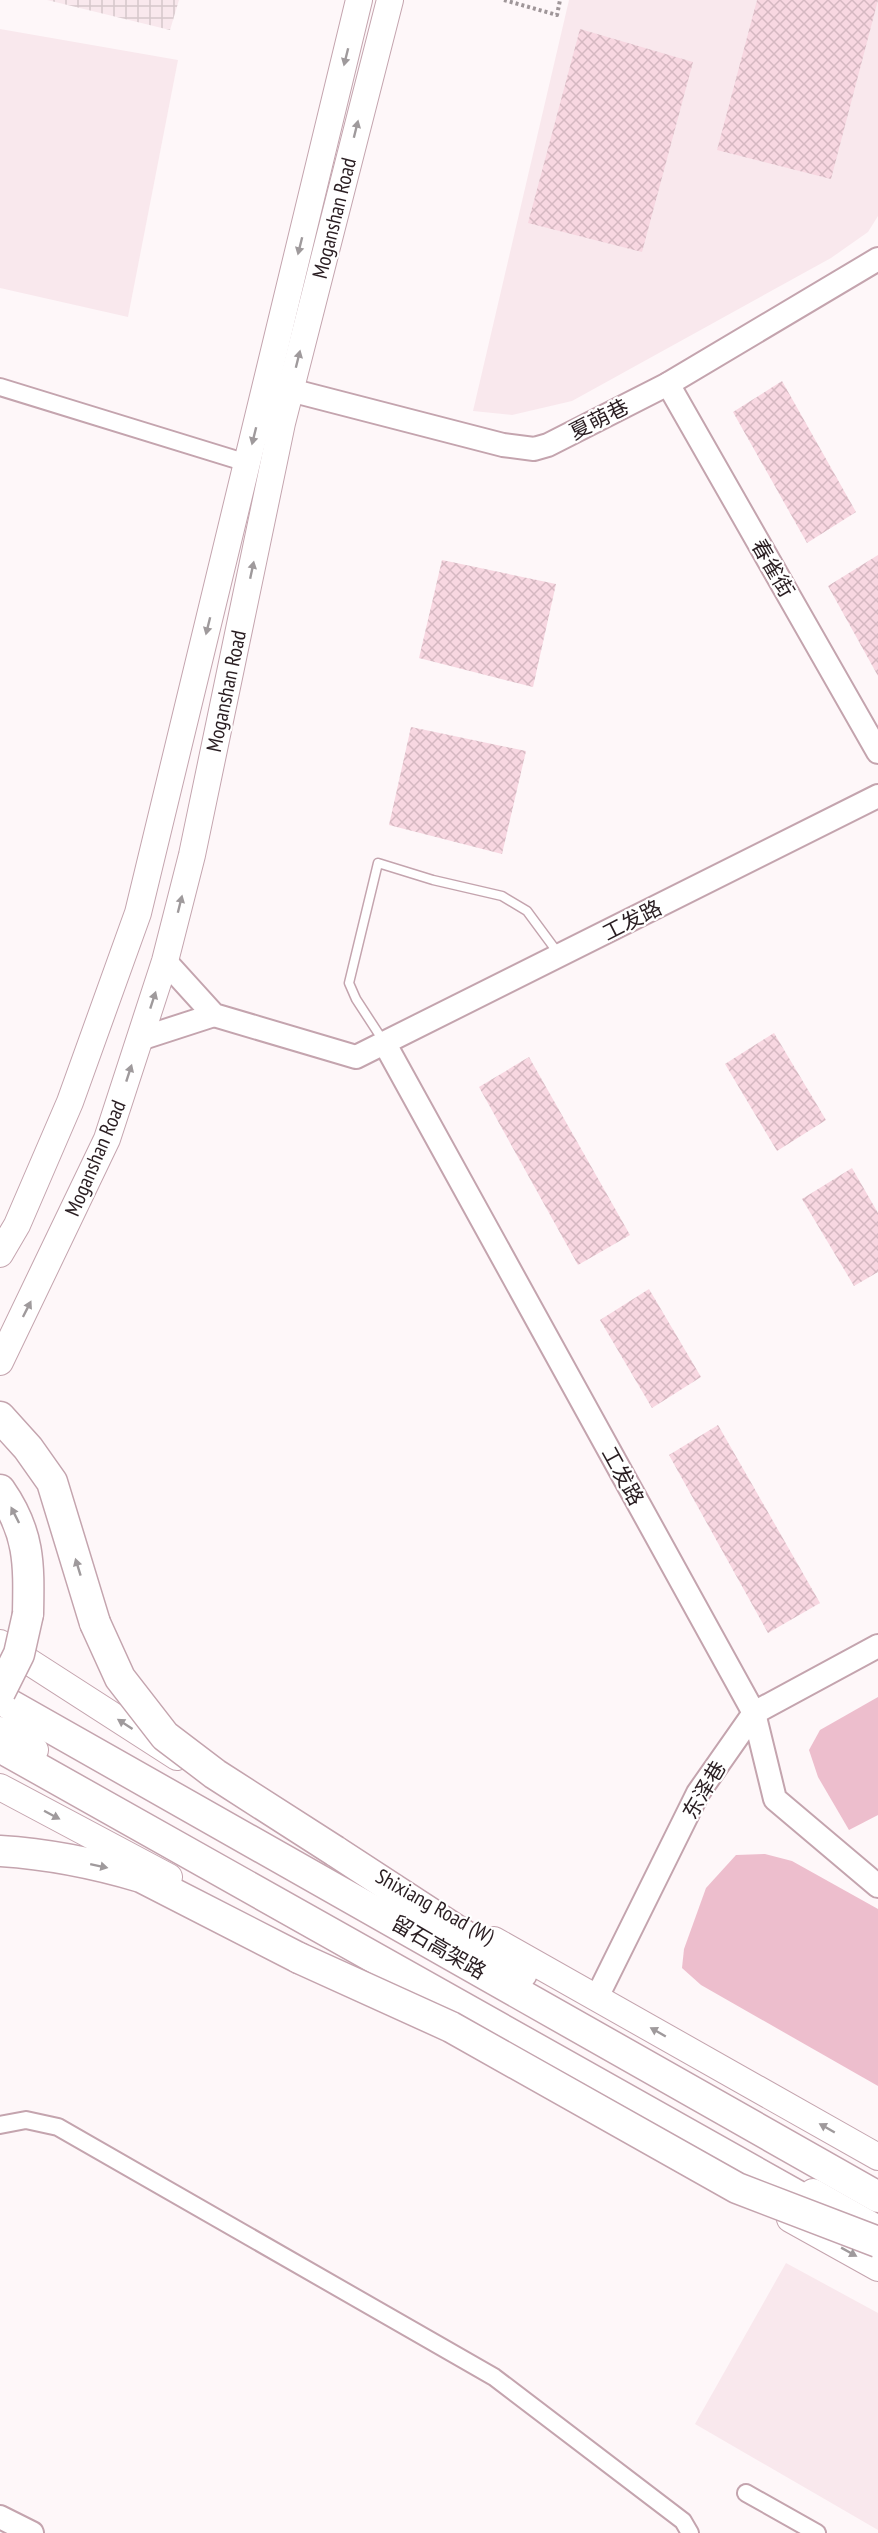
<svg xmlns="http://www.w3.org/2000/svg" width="878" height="2533" viewBox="0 0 878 2533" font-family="'PT Sans Narrow','Noto Sans SC',sans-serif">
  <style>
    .built { fill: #f9e8ed }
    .industrial { fill: url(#industrial-grid) }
    .park { fill: #edbecd }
    .building { fill: url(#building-cross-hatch) }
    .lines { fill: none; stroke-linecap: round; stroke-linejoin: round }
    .lane-casing { stroke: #c4a4ae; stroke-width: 11 }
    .street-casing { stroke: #c4a4ae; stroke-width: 20 }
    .secondary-casing { stroke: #c4a4ae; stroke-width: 26 }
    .primary-casing { stroke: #c4a4ae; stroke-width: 28 }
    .highway-casing { stroke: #c4a4ae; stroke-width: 33 }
    .path { stroke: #9f9699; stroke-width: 4; stroke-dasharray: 3 3; stroke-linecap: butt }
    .lane { stroke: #fff; stroke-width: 8 }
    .street { stroke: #fff; stroke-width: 16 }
    .secondary { stroke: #fff; stroke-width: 22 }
    .primary { stroke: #fff; stroke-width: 26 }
    .highway { stroke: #fff; stroke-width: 30 }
    .highway-bridge-casing { stroke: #c4a4ae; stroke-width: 33; stroke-linecap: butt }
    .highway-bridge { stroke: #fff; stroke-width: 30 }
    .oneway { fill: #9f9a9c }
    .labels { text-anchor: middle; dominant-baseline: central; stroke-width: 4.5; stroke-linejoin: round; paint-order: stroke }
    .street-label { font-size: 21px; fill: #2a1e22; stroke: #fff }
  </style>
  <defs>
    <pattern id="industrial-grid" width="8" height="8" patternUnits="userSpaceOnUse" patternTransform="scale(1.5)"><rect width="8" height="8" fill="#f9e8ed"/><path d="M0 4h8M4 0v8" fill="none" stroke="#d6c7cb"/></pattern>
    <pattern id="building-cross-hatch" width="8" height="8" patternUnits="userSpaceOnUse" patternTransform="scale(1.5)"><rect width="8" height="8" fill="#f8d7e1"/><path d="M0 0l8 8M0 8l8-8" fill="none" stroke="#d5b8c1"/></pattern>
  </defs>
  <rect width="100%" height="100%" fill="#fef7f9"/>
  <g class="built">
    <polygon points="569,0 878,0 878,216 868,232 831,258 572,401 512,415 473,411"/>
    <polygon points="0,29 178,60 128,317 0,288"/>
    <polygon points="786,2263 878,2313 878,2530 695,2424"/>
  </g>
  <polygon class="industrial" points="47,0 179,0 170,30"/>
  <g class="park">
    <polygon points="878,1697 878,1815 849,1830 818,1777 809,1750 820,1730"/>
    <polygon points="765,1854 792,1861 878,1909 878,2086 701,1985 682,1968 684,1949 706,1888 736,1855"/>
  </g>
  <g class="building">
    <polygon points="757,0 878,0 831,179 717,150"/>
    <polygon points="580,29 693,62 642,252 528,223"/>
    <polygon points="782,381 856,512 807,543 733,412"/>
    <polygon points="878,555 878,676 828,586"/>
    <polygon points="442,560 556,584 533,687 419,658"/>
    <polygon points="411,727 526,751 502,854 389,825"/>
    <polygon points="774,1033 826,1120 777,1151 725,1064"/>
    <polygon points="529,1057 630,1235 578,1265 479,1087"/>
    <polygon points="852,1168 878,1213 878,1272 854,1286 802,1199"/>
    <polygon points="649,1289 701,1377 652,1408 600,1320"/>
    <polygon points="718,1425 820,1603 768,1633 669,1455"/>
  </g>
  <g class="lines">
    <g class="lane-casing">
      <polyline id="lane" points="384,1042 356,999 349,983 378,863 433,880 502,896 527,911 558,953"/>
    </g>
    <g class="street-casing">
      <g id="street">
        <polyline points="0,387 247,463"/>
        <polyline points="0,2125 26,2120 58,2127 494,2377 683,2521 690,2533"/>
        <polyline points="746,2493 817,2533"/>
      </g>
    </g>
    <g class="secondary-casing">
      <g id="secondary">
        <polyline points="668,384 878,752"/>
        <polyline points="290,390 503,445 534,449 548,445 668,384 878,259"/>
        <polyline points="165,961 214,1015 356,1057 878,796"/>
        <polyline points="140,1039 214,1015"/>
        <polyline points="385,1044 754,1713 775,1799 878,1886"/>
        <polyline points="597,1997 698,1793 754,1713 878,1646"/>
        <polyline points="0,2517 32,2533"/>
      </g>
    </g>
    <g class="primary-casing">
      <g id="primary">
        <polyline points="0,1254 17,1225 70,1102 138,913 359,0"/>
        <polyline points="0,1362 107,1139 165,961 192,855 282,423 390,0"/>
        <polyline points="0,1643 177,1757"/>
        <polyline points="0,1730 35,1750"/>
        <polyline points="0,1787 169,1877"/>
        <polyline points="494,1940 878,2157"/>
        <polyline points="813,2192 878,2229"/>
        <polyline points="790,2219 878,2268"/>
      </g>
    </g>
    <g class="highway-casing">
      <g id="highway">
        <polyline points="0,1417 28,1448 52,1482 95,1623"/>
        <path d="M0,1490C30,1533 29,1564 28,1614"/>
        <polyline points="0,1699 878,2197"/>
        <polyline points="0,1747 828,2213"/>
        <path d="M0,1851C48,1854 94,1863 141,1877L299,1958"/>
        <polyline points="335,1851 522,1973"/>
      </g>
    </g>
    <polyline class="path" points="504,0 557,15 560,0"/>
    <use href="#lane" class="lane"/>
    <use href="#street" class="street"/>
    <use href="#secondary" class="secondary"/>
    <use href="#primary" class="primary"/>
    <use href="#highway" class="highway"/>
    <g class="highway-bridge-casing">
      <g id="highway-bridge">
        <polyline points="95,1623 120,1678 165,1736 215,1774 335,1851"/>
        <polyline points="0,1692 19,1654 28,1614"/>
        <polyline points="299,1958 451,2027 737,2188 878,2242"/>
      </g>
    </g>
    <use href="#highway-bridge" class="highway-bridge"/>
  </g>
  <defs><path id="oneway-solid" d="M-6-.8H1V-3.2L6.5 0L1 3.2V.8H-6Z" transform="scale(1.5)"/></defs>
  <g class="oneway">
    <use href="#oneway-solid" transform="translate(346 57) rotate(104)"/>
    <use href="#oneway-solid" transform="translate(356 129) rotate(-76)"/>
    <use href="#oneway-solid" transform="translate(300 246) rotate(104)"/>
    <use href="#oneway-solid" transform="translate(298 359) rotate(-76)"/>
    <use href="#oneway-solid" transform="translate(254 436) rotate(104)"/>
    <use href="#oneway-solid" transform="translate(252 570) rotate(-78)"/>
    <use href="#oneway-solid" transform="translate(208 626) rotate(104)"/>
    <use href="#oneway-solid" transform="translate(180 904) rotate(-76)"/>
    <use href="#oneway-solid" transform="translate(153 1000) rotate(-72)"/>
    <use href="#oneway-solid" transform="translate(129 1073) rotate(-72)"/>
    <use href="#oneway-solid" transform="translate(27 1309) rotate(-63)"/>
    <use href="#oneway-solid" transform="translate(15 1515) rotate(-117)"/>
    <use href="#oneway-solid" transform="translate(78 1567) rotate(-107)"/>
    <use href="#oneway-solid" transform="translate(125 1724) rotate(-147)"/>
    <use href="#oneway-solid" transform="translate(52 1815) rotate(28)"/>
    <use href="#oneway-solid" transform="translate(99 1866) rotate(12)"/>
    <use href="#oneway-solid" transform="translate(658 2032) rotate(-150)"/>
    <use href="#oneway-solid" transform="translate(827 2128) rotate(-150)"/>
    <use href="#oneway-solid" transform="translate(849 2252) rotate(29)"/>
  </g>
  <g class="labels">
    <g class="street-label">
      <text transform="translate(334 218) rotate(-76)">Moganshan Road</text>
      <text transform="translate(599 419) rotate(-27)">夏萌巷</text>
      <text transform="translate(773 568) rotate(60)">春雀街</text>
      <text transform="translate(226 691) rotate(-78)">Moganshan Road</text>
      <text transform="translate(632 920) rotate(-27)">工发路</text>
      <text transform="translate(95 1158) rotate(-67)">Moganshan Road</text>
      <text transform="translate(623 1476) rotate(61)">工发路</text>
      <text transform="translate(704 1790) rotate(-59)">东泽巷</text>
      <text transform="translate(435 1906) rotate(29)">Shixiang Road (W)</text>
      <text transform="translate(439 1947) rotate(30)">留石高架路</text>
    </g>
  </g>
</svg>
